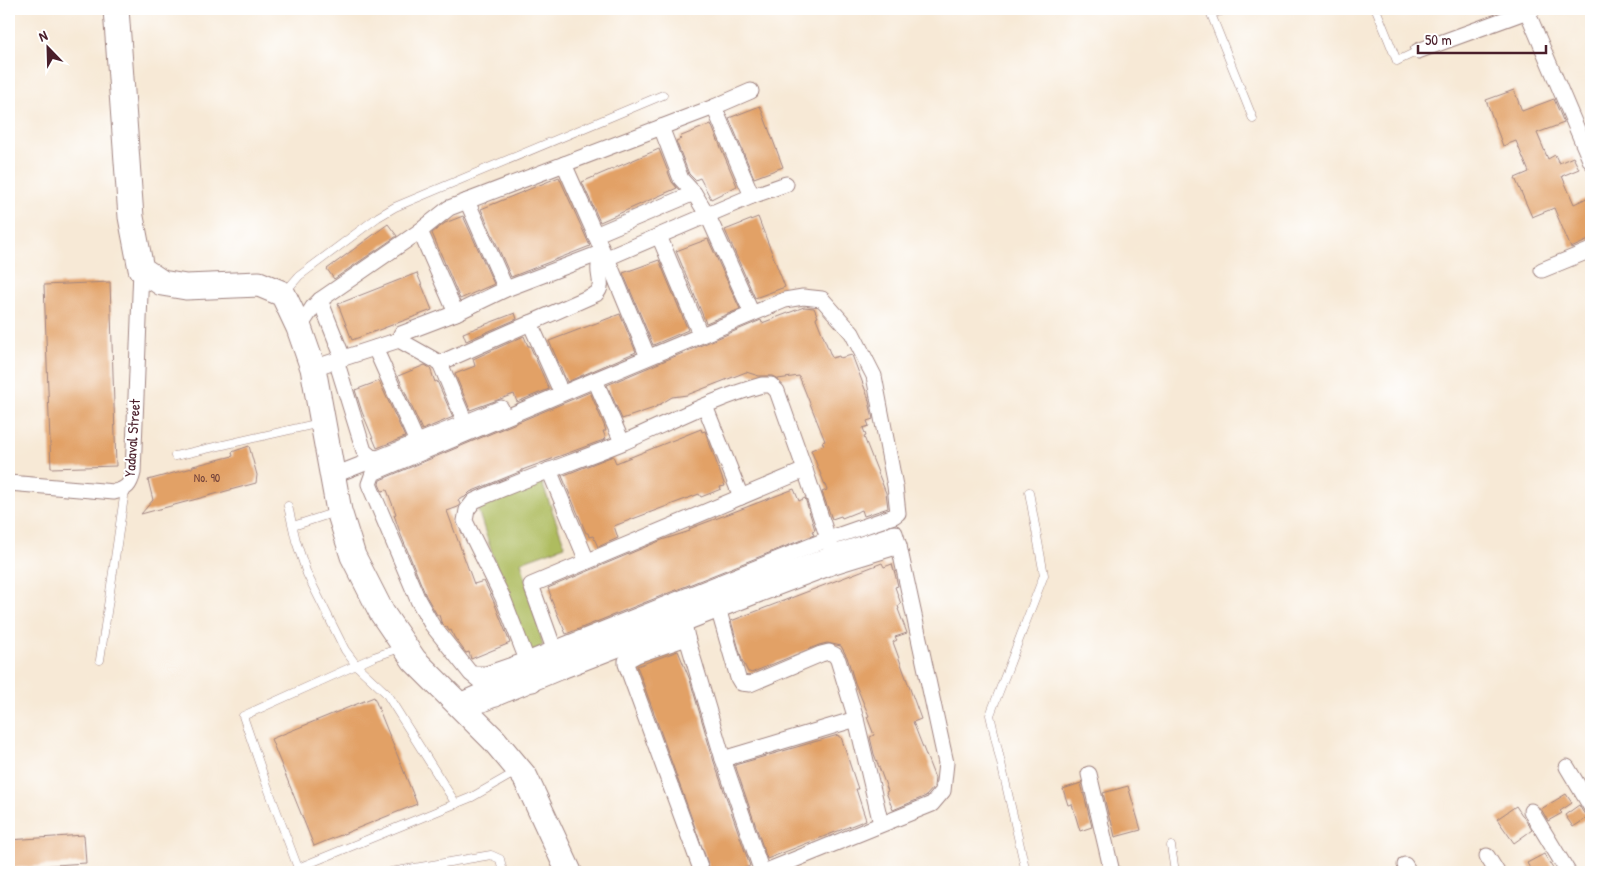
<svg xmlns="http://www.w3.org/2000/svg" width="1600" height="881" viewBox="0 0 1600 881" font-family="'Patrick Hand',sans-serif">
  <style>
    .green { fill: #aebc5f; stroke: #7c6e45 }
    .building { fill: #e2a166 }
    .lines { fill: none; stroke-linecap: round; stroke-linejoin: round }
    .service-casing { stroke: #a08480; stroke-width: 9 }
    .minor-casing { stroke: #a08480; stroke-width: 17 }
    .primary-casing { stroke: #a08480; stroke-width: 27 }
    .service { stroke: #fff; stroke-width: 8 }
    .minor { stroke: #fff; stroke-width: 15 }
    .primary { stroke: #fff; stroke-width: 25 }
    .labels { text-anchor: middle; dominant-baseline: central; stroke-width: 4; stroke-linejoin: round; paint-order: stroke }
    .number-label { font-size: 12px; fill: #70403a }
    .street-label { font-size: 15px; fill: #4a1f2b; stroke: #fff }
  </style>
  <rect width="100%" height="100%" fill="#fff"/>
  <filter id="ink" filterUnits="userSpaceOnUse"><feTurbulence type="fractalNoise" baseFrequency=".02" numOctaves="2"/><feDisplacementMap in="SourceGraphic" scale="10" xChannelSelector="R" yChannelSelector="G"/><feConvolveMatrix kernelMatrix="1 2 1 2 8 2 1 2 1" color-interpolation-filters="sRGB"/></filter>
  <filter id="wash" filterUnits="userSpaceOnUse"><feTurbulence type="fractalNoise" baseFrequency=".0096" numOctaves="4" result="noise"/><feDisplacementMap in="SourceGraphic" scale="20" xChannelSelector="R" yChannelSelector="G"/><feGaussianBlur stdDeviation="1.12" result="paint"/><feColorMatrix in="noise" values="0 0 0 0 0 0 0 0 0 0 0 0 0 0 0 0 0 1.4 0 .05"/><feComposite in="paint" operator="in"/></filter>
  <g filter="url(#wash)">
    <rect width="100%" height="100%" fill="#f7e9d6"/>
    <polygon class="green" points="540,477 565,546 521,562 543,645 526,657 477,507"/>
    <g id="blocks">
      <g class="building">
        <polygon points="1514,90 1522,111 1554,99 1564,123 1537,133 1548,159 1555,155 1559,163 1573,157 1579,169 1562,176 1574,204 1591,196 1591,239 1571,248 1554,208 1532,217 1515,178 1529,172 1516,141 1503,146 1486,100"/>
        <polygon points="760,106 783,167 754,178 729,118"/>
        <polygon points="711,124 737,186 711,199 700,178 695,180 689,174 676,141 681,139 679,137"/>
        <polygon points="659,149 672,182 677,188 600,222 582,182"/>
        <polygon points="559,177 590,246 511,277 481,209"/>
        <polygon points="463,216 494,284 460,299 432,233 445,223"/>
        <polygon points="758,217 785,287 755,298 725,230"/>
        <polygon points="388,224 397,236 334,279 327,269"/>
        <polygon points="708,239 740,309 706,323 676,251"/>
        <polygon points="659,260 688,330 653,345 623,273"/>
        <polygon points="417,273 432,310 352,340 338,304"/>
        <polygon points="110,282 116,466 51,468 44,285"/>
        <polygon points="804,307 814,308 818,317 816,318 832,358 839,356 840,358 852,355 868,397 873,419 867,421 869,426 863,428 866,436 864,437 886,493 888,508 864,516 862,510 842,518 841,516 832,519 822,492 827,490 811,450 824,445 822,442 825,441 799,376 778,379 772,376 759,376 746,372 687,395 672,397 654,408 622,419 607,385 761,320 762,323"/>
        <polygon points="515,313 517,319 466,341 463,333"/>
        <polygon points="620,314 636,352 567,382 549,341"/>
        <polygon points="524,336 528,346 530,346 549,389 517,402 514,394 470,410 455,374 475,366 473,359"/>
        <polygon points="425,365 430,368 435,382 437,381 453,417 422,430 398,376"/>
        <polygon points="379,381 405,437 377,448 362,412 355,390"/>
        <polygon points="590,392 604,425 606,431 603,431 606,439 522,470 522,471 470,492 465,497 458,500 460,504 458,507 447,511 474,584 484,581 494,602 510,643 471,659 469,652 466,653 454,637 451,630 449,631 447,627 446,627 441,622 439,615 437,615 426,596 401,535 394,515 396,514 387,490 382,491 379,484 380,480"/>
        <polygon points="701,429 702,432 705,431 725,486 720,487 721,489 701,497 699,494 614,526 618,538 598,547 593,536 589,537 588,533 586,533 562,476 613,456 616,463"/>
        <polygon points="249,446 257,475 256,483 141,514 153,500 148,480 192,468 193,466 233,456 232,452"/>
        <polygon points="794,489 799,501 805,498 815,530 812,531 814,535 566,634 550,597 551,596 548,588 662,540 690,531 689,529 694,527"/>
        <polygon points="882,563 884,567 892,564 895,574 898,586 895,587 901,604 898,606 899,609 898,609 907,633 895,637 897,640 893,642 921,719 913,722 935,778 934,787 926,796 893,810 886,792 888,791 874,754 870,737 874,735 867,717 869,716 855,683 847,657 841,646 827,643 819,645 751,673 750,672 748,672 742,660 731,621"/>
        <polygon points="678,651 690,680 714,762 750,866 734,872 711,872 637,666"/>
        <polygon points="374,697 417,804 314,846 271,739"/>
        <polygon points="838,735 839,737 841,737 858,789 856,789 866,820 767,859 735,765"/>
        <polygon points="1081,783 1092,827 1080,831 1072,804 1068,805 1063,789"/>
        <polygon points="1128,786 1141,830 1115,837 1111,820 1110,821 1103,793"/>
        <polygon points="1566,794 1572,803 1560,811 1562,813 1548,821 1541,809"/>
        <polygon points="1579,805 1583,812 1590,816 1573,827 1565,815"/>
        <polygon points="1516,806 1532,830 1514,843 1497,819"/>
        <polygon points="84,835 86,863 9,868 9,840"/>
        <polygon points="1544,854 1555,872 1532,872 1527,863"/>
      </g>
    </g>
  </g>
  <g filter="url(#ink)">
    <use href="#blocks" fill-opacity="0" stroke="#a08480" stroke-width="1"/>
    <g class="lines">
      <g class="service-casing">
        <g id="service">
          <polyline points="1228,9 1211,14 1253,119"/>
          <polyline points="1376,9 1397,61 1418,51"/>
          <polyline points="285,292 299,276 378,217 395,207 663,95"/>
          <polyline points="175,456 320,423"/>
          <polyline points="288,506 296,541 307,574 345,650 357,666 386,693 456,804"/>
          <polyline points="293,526 336,512"/>
          <polyline points="400,648 374,657 243,716 265,780 298,868 472,797 516,772"/>
          <polyline points="100,660 125,490"/>
          <polyline points="1171,846 1175,872"/>
          <polyline points="391,872 491,855 500,859 503,872"/>
          <polyline points="1026,872 990,715 1044,575 1029,492"/>
        </g>
      </g>
      <g class="minor-casing">
        <g id="minor">
          <polyline points="1526,9 1591,162"/>
          <polyline points="1418,51 1533,9"/>
          <polyline points="714,107 751,91"/>
          <polyline points="661,127 681,179 694,193 708,216 749,307"/>
          <polyline points="467,201 506,289"/>
          <polyline points="420,231 449,208 714,107 752,196"/>
          <polyline points="595,235 694,193"/>
          <polyline points="659,236 698,329"/>
          <polyline points="607,258 645,350"/>
          <polyline points="1542,270 1591,250"/>
          <polyline points="320,300 343,358"/>
          <polyline points="530,323 558,385"/>
          <polyline points="299,328 313,307 320,300 420,231 456,313"/>
          <polyline points="399,340 401,334 456,313 506,289 603,252 564,164"/>
          <polyline points="375,348 417,442"/>
          <polyline points="336,360 364,451 371,457 378,458 501,408"/>
          <polyline points="440,363 465,422"/>
          <path d="M313,368L399,340L440,363L596,294C606,284 595,273 600,261L752,196L786,184"/>
          <polyline points="595,380 622,442"/>
          <polyline points="705,406 741,497"/>
          <polyline points="549,470 587,561"/>
          <polyline points="332,476 378,458"/>
          <path d="M9,483L114,492C127,489 130,485 133,473L141,269"/>
          <polyline points="716,601 738,678 741,683 750,684 821,654 829,652 835,655 838,660 856,719 723,759"/>
          <polyline points="685,628 687,638 723,759 762,872"/>
          <polyline points="687,638 637,655 626,661 626,664 702,872"/>
          <polyline points="562,671 531,585 805,470 837,565"/>
          <polyline points="471,674 486,674 527,660 828,539 894,516 898,513 895,486 874,376 852,333 822,299 803,297 785,300 373,473 369,484 418,600 432,625 444,640 471,674 482,683 496,699"/>
          <path d="M533,684L528,674L527,660L503,598L465,521L467,510L474,501C523,479 574,462 624,442C670,422 715,398 762,385H771L777,391L805,470"/>
          <polyline points="457,702 497,684 528,674 734,591 834,553 895,533 899,546 946,763 943,791 932,804 764,872"/>
          <polyline points="466,711 562,671 776,588 837,565 899,546"/>
          <polyline points="856,719 881,824"/>
          <polyline points="1567,767 1591,807"/>
          <polyline points="1089,774 1112,872"/>
          <polyline points="1531,811 1568,872"/>
          <polyline points="1487,856 1497,872"/>
          <polyline points="1405,865 1409,872"/>
        </g>
      </g>
      <g class="primary-casing">
        <polyline id="primary" points="116,9 131,217 141,269 162,283 186,287 259,284 283,294 299,328 313,368 339,511 353,556 382,613 414,660 494,740 525,777 569,872"/>
      </g>
      <use href="#service" class="service"/>
      <use href="#minor" class="minor"/>
      <use href="#primary" class="primary"/>
    </g>
  </g>
  <g class="labels">
    <g class="number-label">
      <text x="207" y="477">No. 90</text>
    </g>
    <g class="street-label">
      <text transform="translate(132 438) rotate(-86)">Yadaval Street</text>
    </g>
  </g>
  <rect width="1600" height="881" fill="none" stroke="#fff" stroke-width="30"/>
  <g transform="translate(48 48) rotate(337)" stroke="#ffffff" stroke-width="4" paint-order="stroke">
  <path d="M0-4L9 19L0 12L-9 19Z" fill="#4a1f2b"/>
  <text y="-8" font-size="14" font-weight="bold" text-anchor="middle" fill="#4a1f2b">N</text>
  </g>
  <path d="M1418 45v8h128v-8" fill="none" stroke="#4a1f2b" stroke-width="2.5"/>
  <text x="1425" y="45" font-size="15" fill="#4a1f2b" stroke="#ffffff" stroke-width="4" paint-order="stroke">50 m</text>
</svg>
